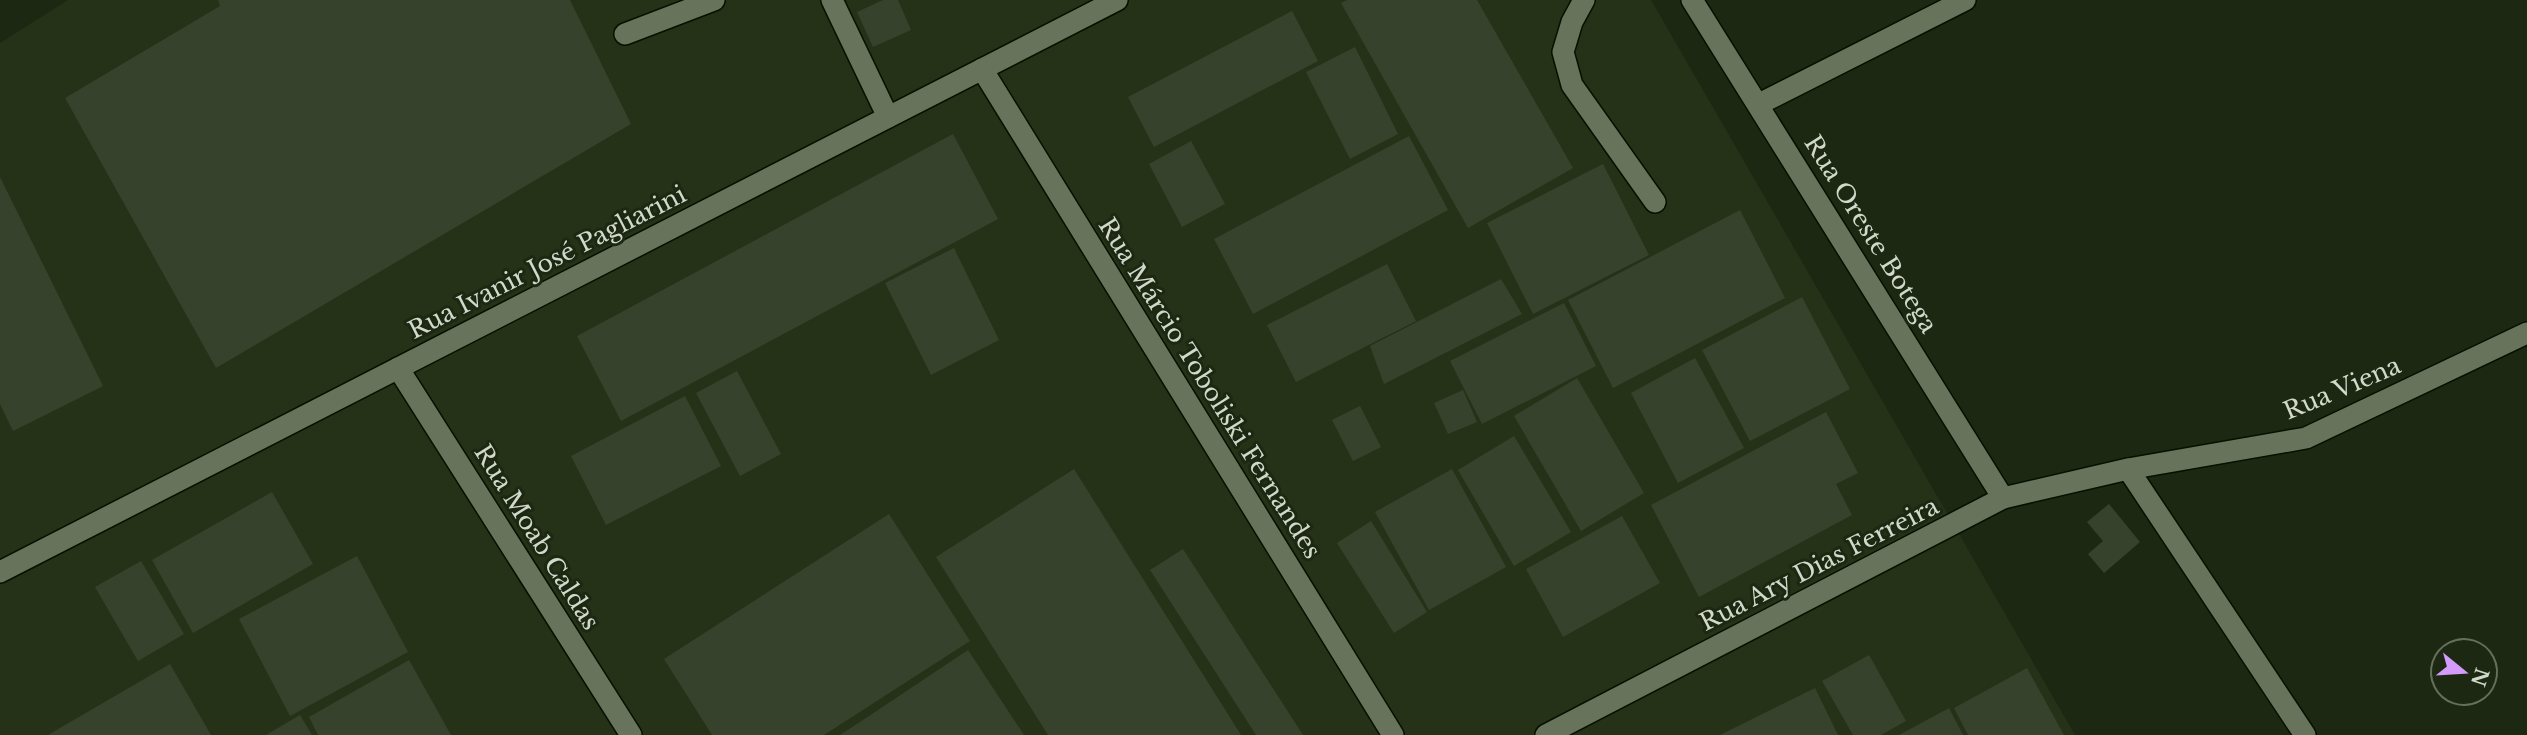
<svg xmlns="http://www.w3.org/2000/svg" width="2527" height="735" viewBox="0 0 2527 735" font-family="'Libre Baskerville',serif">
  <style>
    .built { fill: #253217 }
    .building { fill: #37422c }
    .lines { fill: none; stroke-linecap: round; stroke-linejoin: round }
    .minor-casing { stroke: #071001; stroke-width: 24 }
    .minor { stroke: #67745b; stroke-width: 21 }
    .labels { text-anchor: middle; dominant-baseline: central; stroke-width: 6; stroke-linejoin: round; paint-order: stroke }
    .street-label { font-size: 24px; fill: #d2d9cb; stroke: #1d2812 }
  </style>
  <rect width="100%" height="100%" fill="#1d2812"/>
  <polygon class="built" points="68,0 1651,0 2075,735 0,735 0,43"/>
  <g class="building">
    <polygon points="218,0 570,0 631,124 216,368 65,98 220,6"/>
    <polygon points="883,0 898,0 911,30 873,47 857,12"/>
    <polygon points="1347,0 1477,0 1573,168 1468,228 1341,3"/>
    <polygon points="1292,11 1318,61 1154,147 1128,97"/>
    <polygon points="1355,47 1398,134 1350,159 1306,72"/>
    <polygon points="953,134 998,219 621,421 577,336"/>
    <polygon points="1409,136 1448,210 1253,314 1214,239"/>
    <polygon points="1191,141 1225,204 1182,227 1149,164"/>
    <polygon points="1603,164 1649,255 1533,314 1487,223"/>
    <polygon points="0,177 103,386 13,431 0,404"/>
    <polygon points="1740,210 1785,298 1613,388 1568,300"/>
    <polygon points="954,248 999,340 931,375 885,283"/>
    <polygon points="1387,264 1416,321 1296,382 1267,325"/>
    <polygon points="1501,279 1522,314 1384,384 1370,346"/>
    <polygon points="1802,297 1850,389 1750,441 1702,350"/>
    <polygon points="1564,303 1596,366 1482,424 1450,361"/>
    <polygon points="1695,358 1744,448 1678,483 1631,393"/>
    <polygon points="737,371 781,454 740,476 696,393"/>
    <polygon points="1577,378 1644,493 1581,531 1514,416"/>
    <polygon points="1463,390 1477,422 1448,434 1434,403"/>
    <polygon points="685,396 721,466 606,525 571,456"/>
    <polygon points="1360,406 1381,447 1353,461 1332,420"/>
    <polygon points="1826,412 1858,473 1836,484 1852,515 1699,597 1651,505"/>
    <polygon points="1514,436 1571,532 1514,566 1458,470"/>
    <polygon points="1074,469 1241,735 1048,735 936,557"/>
    <polygon points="1452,469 1506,567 1429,610 1375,512"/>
    <polygon points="272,492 313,564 193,633 152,560"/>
    <polygon points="2109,504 2140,542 2104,573 2088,554 2103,541 2087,522"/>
    <polygon points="889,514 970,641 824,735 712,735 664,659"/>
    <polygon points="1622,516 1660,583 1563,637 1526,569"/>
    <polygon points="1371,521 1427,612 1394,633 1337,543"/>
    <polygon points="1183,549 1303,735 1256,735 1150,570"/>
    <polygon points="357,556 408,652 290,716 239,619"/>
    <polygon points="141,561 184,634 138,661 95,587"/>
    <polygon points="968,650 1024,735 840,735 866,718"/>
    <polygon points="1869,655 1906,721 1881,735 1853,735 1822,681"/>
    <polygon points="409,660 451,735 318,735 309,717"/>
    <polygon points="170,664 211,735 48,735"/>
    <polygon points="2027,668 2064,735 1968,735 1954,708"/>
    <polygon points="1815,688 1838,735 1720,735"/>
    <polygon points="1949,708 1963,735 1899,735"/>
    <polygon points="300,715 312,735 266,735"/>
  </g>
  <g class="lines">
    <g class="minor-casing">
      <g id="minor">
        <polyline points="832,0 888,117"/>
        <polyline points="1584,0 1572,22 1563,52 1572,85 1655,202"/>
        <polyline points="1692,0 2003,498"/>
        <polyline points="625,34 714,0"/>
        <polyline points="982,69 1393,735"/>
        <polyline points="1759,104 1965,0"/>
        <polyline points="398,368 631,735"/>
        <polyline points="2128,469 2305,735"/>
        <polyline points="0,572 1117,0"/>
        <polyline points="1546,735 2003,498 2128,469 2306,438 2527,333"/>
      </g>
    </g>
    <use href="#minor" class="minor"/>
  </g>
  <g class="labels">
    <g class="street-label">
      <text transform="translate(1871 234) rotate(58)">Rua Oreste Botega</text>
      <text transform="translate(547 262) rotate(-27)">Rua Ivanir José Pagliarini</text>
      <text transform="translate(1210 388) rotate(58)">Rua Márcio Toboliski Fernandes</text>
      <text transform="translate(2342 388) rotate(-23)">Rua Viena</text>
      <text transform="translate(537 537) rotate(58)">Rua Moab Caldas</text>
      <text transform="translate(1819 564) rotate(-27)">Rua Ary Dias Ferreira</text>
    </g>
  </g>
  <g transform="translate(2464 672) rotate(108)"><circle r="33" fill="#1d2812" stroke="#656f5c" stroke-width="2"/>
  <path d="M0-5L12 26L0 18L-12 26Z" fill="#d39cfc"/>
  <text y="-10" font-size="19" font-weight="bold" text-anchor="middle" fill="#d2d9cb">N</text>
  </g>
</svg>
